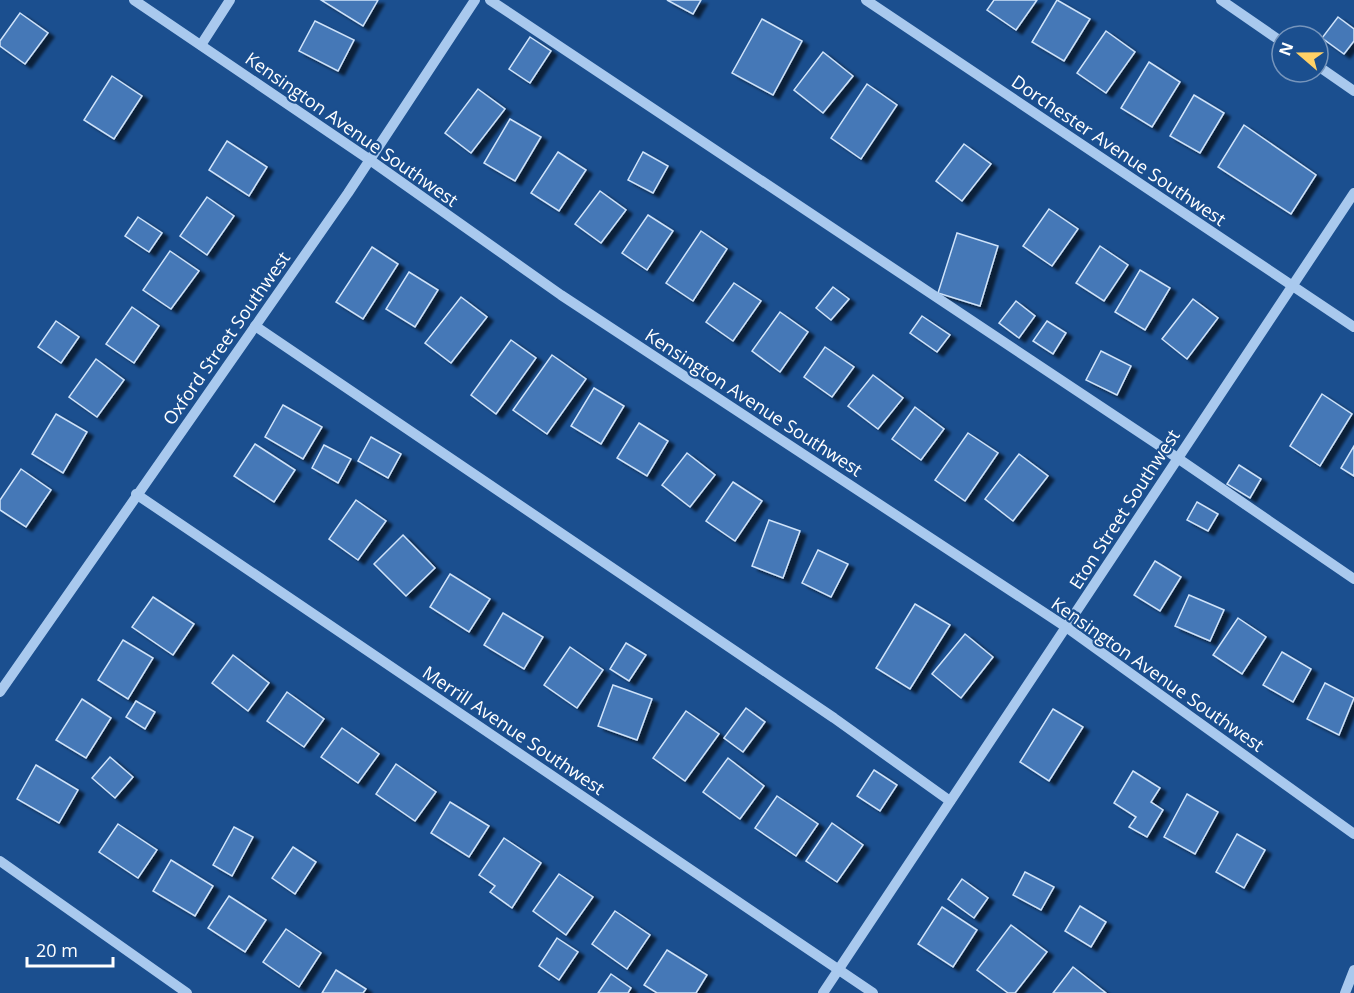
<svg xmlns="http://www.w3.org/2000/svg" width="1354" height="993" viewBox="0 0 1354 993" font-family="'Open Sans',sans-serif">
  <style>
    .building { fill: #4478b7; stroke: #cfe3fa; stroke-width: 1.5; filter: url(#shadow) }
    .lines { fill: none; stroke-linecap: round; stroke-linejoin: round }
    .minor { stroke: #a9c9ee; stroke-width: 10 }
    .labels { text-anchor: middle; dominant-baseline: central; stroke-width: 4.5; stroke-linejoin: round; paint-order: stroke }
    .street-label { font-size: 18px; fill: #fff; stroke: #1b4f8f }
  </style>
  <defs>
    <filter id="shadow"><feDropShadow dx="6" dy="4" stdDeviation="1.5" flood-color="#0009"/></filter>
  </defs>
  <rect width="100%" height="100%" fill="#1b4f8f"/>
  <g class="building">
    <polygon points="321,0 378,0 363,26"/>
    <polygon points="667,0 701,0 693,14"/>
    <polygon points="994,0 1037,0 1016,30 987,10"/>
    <polygon points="1057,0 1090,19 1064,61 1032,42"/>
    <polygon points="20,13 48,33 25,64 0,46 0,41"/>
    <polygon points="1338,17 1354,29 1354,41 1344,54 1322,38"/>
    <polygon points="762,19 802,41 773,95 732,73"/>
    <polygon points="315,21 354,40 338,71 299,51"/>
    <polygon points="1106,31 1135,52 1106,93 1077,73"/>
    <polygon points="530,37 551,51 530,83 509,69"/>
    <polygon points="823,52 853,76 823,113 794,90"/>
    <polygon points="1149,62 1180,82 1152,127 1121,108"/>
    <polygon points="112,76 142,96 114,139 84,120"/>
    <polygon points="867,84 897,105 861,159 831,138"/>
    <polygon points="478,89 505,109 471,153 445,133"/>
    <polygon points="1194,95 1224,113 1200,153 1170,136"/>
    <polygon points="510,119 541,137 515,181 484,163"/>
    <polygon points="1244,125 1316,175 1291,214 1218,167"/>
    <polygon points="227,141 267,167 249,196 209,170"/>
    <polygon points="964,144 991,164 962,201 936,181"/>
    <polygon points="558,152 586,170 559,211 531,193"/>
    <polygon points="643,152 668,166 653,193 628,180"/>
    <polygon points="600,191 626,210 601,243 575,224"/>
    <polygon points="207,197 234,216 207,255 180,236"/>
    <polygon points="1049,209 1078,229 1052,266 1023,246"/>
    <polygon points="648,215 673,231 647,270 622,253"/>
    <polygon points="138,217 162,233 149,252 125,236"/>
    <polygon points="701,231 727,249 693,301 666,283"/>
    <polygon points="957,233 998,246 980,306 938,293"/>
    <polygon points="1100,246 1128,265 1104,301 1076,283"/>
    <polygon points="372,247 398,264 363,319 336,302"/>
    <polygon points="170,251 199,271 171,309 143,290"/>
    <polygon points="1140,270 1170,288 1145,330 1115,312"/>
    <polygon points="409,272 438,290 415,327 386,309"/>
    <polygon points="734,283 761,301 733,341 706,322"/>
    <polygon points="833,287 849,299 831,320 816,308"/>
    <polygon points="461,297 487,317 451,363 425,343"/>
    <polygon points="1193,299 1218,318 1187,359 1162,339"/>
    <polygon points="1016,301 1035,316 1019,338 999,323"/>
    <polygon points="132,307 159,326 134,363 106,344"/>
    <polygon points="780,312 808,332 780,372 752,351"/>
    <polygon points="922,316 950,335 937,352 910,333"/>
    <polygon points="56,321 79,337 61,363 38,347"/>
    <polygon points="1047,321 1066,333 1053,354 1033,341"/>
    <polygon points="511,340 536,358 496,414 471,395"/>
    <polygon points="825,347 854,367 832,397 804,377"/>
    <polygon points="1101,351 1131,366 1117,395 1086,380"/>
    <polygon points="552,355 586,379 547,434 513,410"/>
    <polygon points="96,359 124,380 97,417 69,397"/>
    <polygon points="873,375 903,398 878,429 848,406"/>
    <polygon points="594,388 624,406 601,444 571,426"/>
    <polygon points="1322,394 1352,414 1320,466 1290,446"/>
    <polygon points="283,405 322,427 303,459 265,437"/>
    <polygon points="915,407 944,429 921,460 892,439"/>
    <polygon points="56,414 87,432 63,473 32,454"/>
    <polygon points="639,423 668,441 647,476 617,458"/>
    <polygon points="968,433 998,453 965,501 935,480"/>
    <polygon points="371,437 401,454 388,478 358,461"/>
    <polygon points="255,444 295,470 274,502 234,476"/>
    <polygon points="324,445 351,459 338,483 312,468"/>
    <polygon points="1354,446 1354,476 1341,468"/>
    <polygon points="687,453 715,475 690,507 662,485"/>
    <polygon points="1019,454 1048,476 1013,521 985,499"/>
    <polygon points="1239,465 1261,479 1250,498 1227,484"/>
    <polygon points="21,469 51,490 26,527 0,510 0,500"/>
    <polygon points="733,482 762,501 735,541 706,521"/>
    <polygon points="356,500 386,521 358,560 329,539"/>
    <polygon points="1197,502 1218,514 1208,531 1187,520"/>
    <polygon points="769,520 800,531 783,578 752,566"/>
    <polygon points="403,535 435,568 406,596 374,564"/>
    <polygon points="818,550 848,564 831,597 802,583"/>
    <polygon points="1155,561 1181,577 1160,611 1134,595"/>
    <polygon points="450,574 490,599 469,632 430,607"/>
    <polygon points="1189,595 1224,610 1210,641 1175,626"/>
    <polygon points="153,597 194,624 173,655 132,627"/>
    <polygon points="915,604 950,625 910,689 876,668"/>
    <polygon points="503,613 543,637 524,669 484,645"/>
    <polygon points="1238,618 1266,637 1242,674 1213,655"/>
    <polygon points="965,634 993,657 961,698 932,674"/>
    <polygon points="123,640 153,658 128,699 98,680"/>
    <polygon points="626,643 646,655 629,681 610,669"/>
    <polygon points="570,647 603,670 577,708 544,685"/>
    <polygon points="1282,652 1311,669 1293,702 1263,685"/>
    <polygon points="233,655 269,683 248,711 212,683"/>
    <polygon points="1325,683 1354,698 1339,735 1307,719"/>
    <polygon points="613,685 652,699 637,740 598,726"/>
    <polygon points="287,692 324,719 304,747 267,721"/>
    <polygon points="82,699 111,718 86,758 56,740"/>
    <polygon points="136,701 155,712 145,729 126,717"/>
    <polygon points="746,708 765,722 743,752 724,738"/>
    <polygon points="1053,709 1083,727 1049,781 1020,762"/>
    <polygon points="686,711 719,734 685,781 653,758"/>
    <polygon points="342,728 379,754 358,783 321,757"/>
    <polygon points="110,757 133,777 115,798 92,778"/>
    <polygon points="728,758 764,786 740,819 703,792"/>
    <polygon points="396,764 436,792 415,821 376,794"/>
    <polygon points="36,765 78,790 59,823 17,799"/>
    <polygon points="874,770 897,785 880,811 857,796"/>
    <polygon points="1133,771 1160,788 1151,802 1163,810 1147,837 1129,827 1136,817 1114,803"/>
    <polygon points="1187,794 1218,812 1195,854 1164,837"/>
    <polygon points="777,796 818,824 796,856 755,828"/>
    <polygon points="450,802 489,826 469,857 431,833"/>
    <polygon points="832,823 863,845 837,882 806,861"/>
    <polygon points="118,824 157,850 138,878 99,852"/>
    <polygon points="234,827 253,837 232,876 213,865"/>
    <polygon points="1237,834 1265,850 1244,888 1216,872"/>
    <polygon points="504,838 541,863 512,908 490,892 495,886 479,875"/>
    <polygon points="293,847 316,862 295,894 272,878"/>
    <polygon points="171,860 213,886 195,916 153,891"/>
    <polygon points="1025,872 1054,887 1041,910 1013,895"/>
    <polygon points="559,874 593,897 566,935 533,911"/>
    <polygon points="962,879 988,898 974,918 948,899"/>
    <polygon points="229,896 266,920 245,952 208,928"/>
    <polygon points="1080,906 1106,922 1091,947 1065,931"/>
    <polygon points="942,907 977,930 953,967 918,944"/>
    <polygon points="615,911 650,935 627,969 592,944"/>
    <polygon points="1011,925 1047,952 1015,993 1008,993 977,970"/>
    <polygon points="286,929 321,953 299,987 263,962"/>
    <polygon points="557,938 578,952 559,980 539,966"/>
    <polygon points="667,950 707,975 696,993 657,993 644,985"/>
    <polygon points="1073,967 1106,993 1053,993"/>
    <polygon points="336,970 366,989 363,993 322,993"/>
    <polygon points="611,974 631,988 628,993 598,993"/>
  </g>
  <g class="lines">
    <g class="minor">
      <polyline points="134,0 370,160 561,295 1066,627 1354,834"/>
      <polyline points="490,0 1157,444 1354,579"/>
      <polyline points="866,0 1354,327"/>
      <polyline points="1221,0 1282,42"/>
      <polyline points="201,45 230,0"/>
      <polyline points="1318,66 1354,91"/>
      <polyline points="255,326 834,718 950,801"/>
      <polyline points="136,494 873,993"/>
      <polyline points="0,692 348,193 475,0"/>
      <polyline points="0,861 187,993"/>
      <polyline points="823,993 1354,193"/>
      <polyline points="1345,993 1354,970"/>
    </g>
  </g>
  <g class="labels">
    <g class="street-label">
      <text transform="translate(352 129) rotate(35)">Kensington Avenue Southwest</text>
      <text transform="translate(1119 150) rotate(34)">Dorchester Avenue Southwest</text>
      <text transform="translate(226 338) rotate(-55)">Oxford Street Southwest</text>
      <text transform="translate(754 402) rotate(33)">Kensington Avenue Southwest</text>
      <text transform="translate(1124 509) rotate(-57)">Eton Street Southwest</text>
      <text transform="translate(1158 674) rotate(35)">Kensington Avenue Southwest</text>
      <text transform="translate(514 730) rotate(34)">Merrill Avenue Southwest</text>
    </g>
  </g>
  <g transform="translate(1300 54) rotate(290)"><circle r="28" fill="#1b4f8f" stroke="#7695bc" stroke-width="1.5"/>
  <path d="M0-4.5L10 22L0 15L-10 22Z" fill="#ffd166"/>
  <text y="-9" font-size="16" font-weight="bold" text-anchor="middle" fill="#ffffff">N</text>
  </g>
  <path d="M27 957v9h86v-9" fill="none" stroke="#ffffff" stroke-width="3"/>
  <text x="36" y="957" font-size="18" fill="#ffffff" stroke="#1b4f8f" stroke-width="4.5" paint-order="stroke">20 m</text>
</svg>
